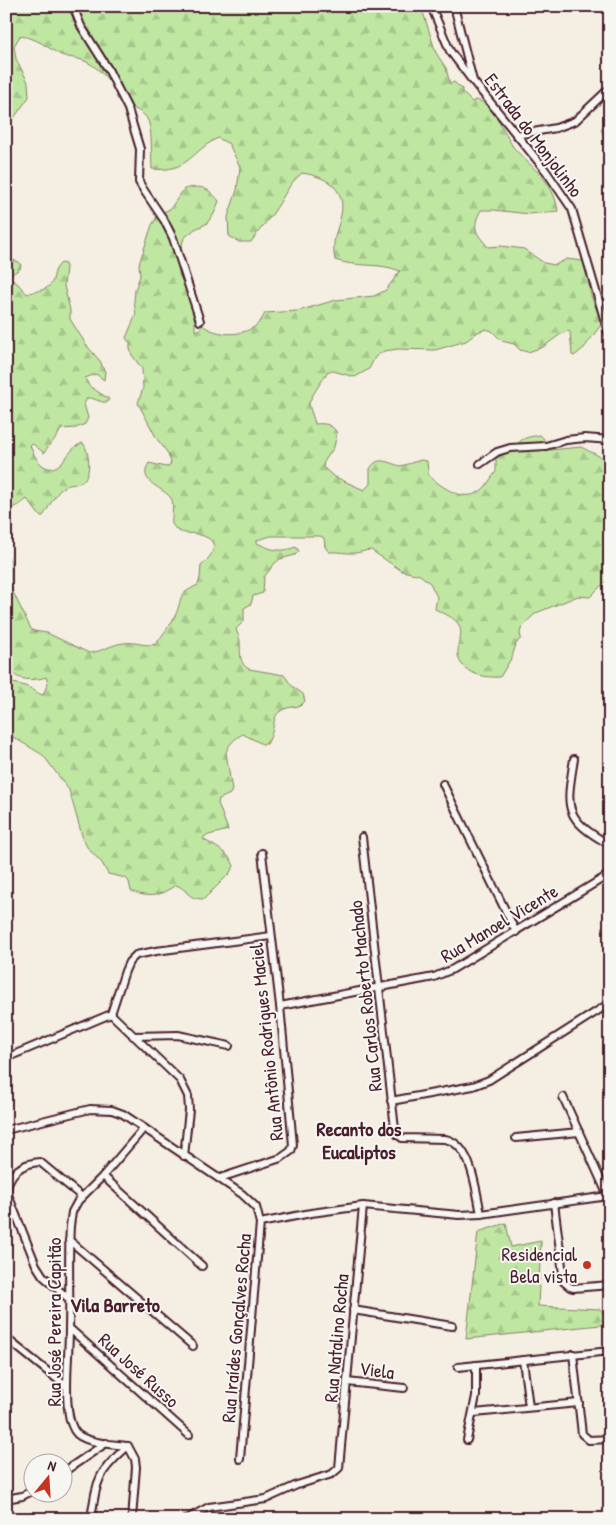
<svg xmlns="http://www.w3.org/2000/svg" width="616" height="1525" viewBox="0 0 616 1525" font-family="'Patrick Hand',sans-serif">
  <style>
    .forest { fill: url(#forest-firs); stroke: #848366 }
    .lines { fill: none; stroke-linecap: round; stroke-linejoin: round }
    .minor-casing { stroke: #4a1f2b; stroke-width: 10 }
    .minor { stroke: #f6f6f2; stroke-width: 6 }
    .poi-dot { fill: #c8321e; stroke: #f6f6f2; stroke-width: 2 }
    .labels { text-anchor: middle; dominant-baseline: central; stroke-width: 4; stroke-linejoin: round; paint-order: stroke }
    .street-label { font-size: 19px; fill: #4a1f2b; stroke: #f6f6f2 }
    .poi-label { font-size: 19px; fill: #4a1f2b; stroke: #f6f6f2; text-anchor: end }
    .neighbourhood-label { font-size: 20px; font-weight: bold; fill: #4a1f2b; stroke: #f6f6f2 }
  </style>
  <defs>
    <pattern id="forest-firs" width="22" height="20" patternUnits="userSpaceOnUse" patternTransform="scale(1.25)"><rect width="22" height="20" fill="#bfe7a2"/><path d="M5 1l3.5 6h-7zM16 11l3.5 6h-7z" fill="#a6c68c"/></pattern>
  </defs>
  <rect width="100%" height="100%" fill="#f5eee2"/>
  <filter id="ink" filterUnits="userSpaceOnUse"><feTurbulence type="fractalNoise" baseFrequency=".02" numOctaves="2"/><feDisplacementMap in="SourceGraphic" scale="10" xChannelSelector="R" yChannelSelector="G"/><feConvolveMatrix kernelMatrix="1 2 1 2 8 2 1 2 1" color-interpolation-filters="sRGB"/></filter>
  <g filter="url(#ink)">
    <g class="forest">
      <path d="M6,6H248L255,9L261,6H421L436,53L446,68L450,84L454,82L462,89V92L472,102L475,100C494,101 504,136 515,149C533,170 553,179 558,211L529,214L494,210H481C471,228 476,233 488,247L501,246L524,249L544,263L555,265L567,259L590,262C587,291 590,297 603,322L584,348L574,356L572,355L570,332L568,331L561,334L543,347L528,352L520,350L514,344L502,341L492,331L486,329L478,332L466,341L435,350L398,349L384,351L375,357L369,369L355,377L333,371H328C324,378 309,399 309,404C310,410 314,418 315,424C325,423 332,424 337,433L334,447L324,462L323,467L333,476L364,490L370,484V469C378,454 389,464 401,466L421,460L427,461L428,475C442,487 466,506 484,488C489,483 491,477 496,472V458L516,448C519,437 530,437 540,435C546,439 545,445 550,450L581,447L607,460L610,459V577L590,597L578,596L536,613L522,626L520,633L521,638L516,644L512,657L500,677C485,678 461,674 458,655C457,643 466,632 456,621C451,616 441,612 435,609L437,597L430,583L420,575L402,571L371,550C365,550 360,553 354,553C347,554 339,551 329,552L325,547L324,538L320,536H271L257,540V543C272,550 280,553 296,547L299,551L295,555L280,559L275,563L264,577L263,593L253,596L251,604L244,608V621L236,629C237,633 240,638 240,642C241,652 238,663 249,669L284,675L292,686L303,694L305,701L300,706C265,709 280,722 267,744H262L243,734C236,737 227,746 226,753L232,790L230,794L219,799L218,803L228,830L205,836L203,839C214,846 230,853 234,866L229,874L204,899C186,899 189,890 176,885C159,896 150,899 131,891L129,882L126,878L108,874L102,863L87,847L83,839L69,790L43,755L6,733V682C15,683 24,685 32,689C37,692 38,694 43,695L48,683L46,677C35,681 14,682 9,667C8,663 9,658 8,654L6,653V552L11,562L10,586L31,629L34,631L47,633L89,653C101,652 112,644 124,643C136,641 144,647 156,644C162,635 170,626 175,616C184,597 175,596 198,585L200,578L201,566C212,556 223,541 200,535C193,532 184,535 177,530C175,529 174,526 172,524C171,517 174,507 172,500C166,487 136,484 149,463L166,467L170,465L171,462L167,452L157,439L138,403L143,388L142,369L132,355L130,349V343L126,338L136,314L134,301L135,290L140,276L139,264L152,225L158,215L170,209L184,189C202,185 207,187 219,201L214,214L206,224L195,229L184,238L180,251L179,275L199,309L195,322V331L200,329L202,325C221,339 256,337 265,313L298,311L336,300L374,296L386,290L400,271C379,262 357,268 335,260C331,241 337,233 341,215C347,187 324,176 302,173C287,185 284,198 273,213C266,223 258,231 251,242H239L229,236L228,217L237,190L240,167L229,144L218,138C191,151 188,173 152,169C151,157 153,126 146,117C140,110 133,108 125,106C117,90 103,70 87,62C80,58 69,58 61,55C46,47 38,38 20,36L14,46L16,59L28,82L29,97L11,122L6,125Z"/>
      <polygon points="610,118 610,174 607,175 604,172 603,157 607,156 608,148 601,129"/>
      <path d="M12,260L19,262L21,265L20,269L10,275L9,277L18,284L27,294C35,290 44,292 50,285C56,279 51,272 61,263L65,264L66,267L64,286L70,310V319L87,346L100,361L105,372L104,380L96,374L85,378L89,386L109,399L107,402C99,403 94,397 87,398L84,404L88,418L85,424L76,428L61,429C56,440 50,443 44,453L33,444L30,445C34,457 45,477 60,464C69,456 72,446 83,443C89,451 93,476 81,482C74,486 67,483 60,490C53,497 49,508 43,516H40L27,499L19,505L6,510V262Z"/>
      <polygon points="506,1223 511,1247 541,1241 538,1306 600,1309 610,1320 610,1324 466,1339 478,1232"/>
    </g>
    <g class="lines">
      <g class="minor-casing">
        <g id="minor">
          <polyline points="73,6 81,26 108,69 128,109 140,149 139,182 143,189 164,220 173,238 200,321"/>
          <polyline points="431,6 450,51 471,79"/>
          <polyline points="454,6 473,81 546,171 572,209 610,339"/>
          <polyline points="516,135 556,128 575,121 610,88"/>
          <polyline points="480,464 497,452 510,448 546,446 566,440 585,438 610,440"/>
          <path d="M574,759C566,809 563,818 610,845"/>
          <polyline points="443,784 516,932"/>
          <path d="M362,837L395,1129L397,1134L402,1138L445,1139C472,1144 476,1191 481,1214"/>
          <polyline points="280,1006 434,977 453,969 610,874"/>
          <polyline points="111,1014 125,971 129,962 136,955 156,951 271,936"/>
          <polyline points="111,1014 180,1080 188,1096 189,1110 184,1156"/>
          <polyline points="133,1036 178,1035 229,1046"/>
          <polyline points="6,1058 111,1014"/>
          <polyline points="563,1097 608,1196"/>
          <polyline points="391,1101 473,1086 489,1080 610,1003"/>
          <polyline points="6,1130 90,1109 112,1110 123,1114 242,1194 256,1207 260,1223"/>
          <polyline points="516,1138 579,1132"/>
          <polyline points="103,1176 202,1266"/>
          <polyline points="220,1178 281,1158 291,1151 293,1145 280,1006 262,853"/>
          <polyline points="554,1203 564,1282 570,1287 573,1288 610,1285"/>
          <polyline points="69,1240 193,1346"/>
          <path d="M69,1299L43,1276L36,1265L7,1192C8,1173 22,1163 40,1162L82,1197"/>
          <polyline points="353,1310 452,1326"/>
          <polyline points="69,1328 189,1435"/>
          <polyline points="6,1338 67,1387"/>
          <polyline points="573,1354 582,1434 589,1440 610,1439"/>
          <polyline points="523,1360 529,1407"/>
          <polyline points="458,1367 610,1351"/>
          <polyline points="347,1382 404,1388"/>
          <polyline points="474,1413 579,1403"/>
          <polyline points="467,1440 476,1396 476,1365"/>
          <polyline points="128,1446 135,1459 136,1467 132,1519"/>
          <polyline points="240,1459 260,1223 311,1213 363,1206 459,1215 481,1214 608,1196 610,1199"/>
          <polyline points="62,1473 106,1443"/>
          <polyline points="6,1499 22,1496 32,1491"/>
          <path d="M91,1519C97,1479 97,1473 128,1446C115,1445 87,1443 77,1434C71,1428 69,1417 68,1409C65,1383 69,1355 69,1329C70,1295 68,1260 70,1226L72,1212L78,1201L103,1176L144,1128"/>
          <polyline points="187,1519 209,1507 266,1499 297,1485 332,1474 339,1468 363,1206"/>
        </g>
      </g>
      <use href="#minor" class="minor"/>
    </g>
  </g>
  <circle class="poi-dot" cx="587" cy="1265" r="5"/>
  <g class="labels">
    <g class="street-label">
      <text transform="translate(534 135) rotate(53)">Estrada do Monjolinho</text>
      <text transform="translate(499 923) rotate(-31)">Rua Manoel Vicente</text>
      <text transform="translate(365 996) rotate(-96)">Rua Carlos Roberto Machado</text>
      <text transform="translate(266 1042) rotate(-96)">Rua Antônio Rodrigues Maciel</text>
      <text transform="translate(54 1322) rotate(-90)">Rua José Pereira Capitão</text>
      <text transform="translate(236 1328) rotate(-85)">Rua Iraídes Gonçalves Rocha</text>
      <text transform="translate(336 1338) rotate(-85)">Rua Natalino Rocha</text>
      <text transform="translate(139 1370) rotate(42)">Rua José Russo</text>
      <text transform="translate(377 1370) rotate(7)">Viela</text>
    </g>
    <g class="poi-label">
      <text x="577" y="1254">Residencial<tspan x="577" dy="22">Bela vista</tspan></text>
    </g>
    <g class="neighbourhood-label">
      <text x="359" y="1128">Recanto dos<tspan x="359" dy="23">Eucaliptos</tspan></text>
      <text x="115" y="1304">Vila Barreto</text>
    </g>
  </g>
  <rect width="616" height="1525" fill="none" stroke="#f6f6f2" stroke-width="25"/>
  <rect x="12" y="12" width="591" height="1500" fill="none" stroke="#4a1f2b" stroke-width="2" filter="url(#ink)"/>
  <g transform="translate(48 1478) rotate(18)"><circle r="24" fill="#f6f6f2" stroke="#b1a0a2"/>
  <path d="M0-4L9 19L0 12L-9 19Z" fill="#c8321e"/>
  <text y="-8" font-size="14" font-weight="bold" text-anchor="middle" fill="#4a1f2b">N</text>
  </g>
</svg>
